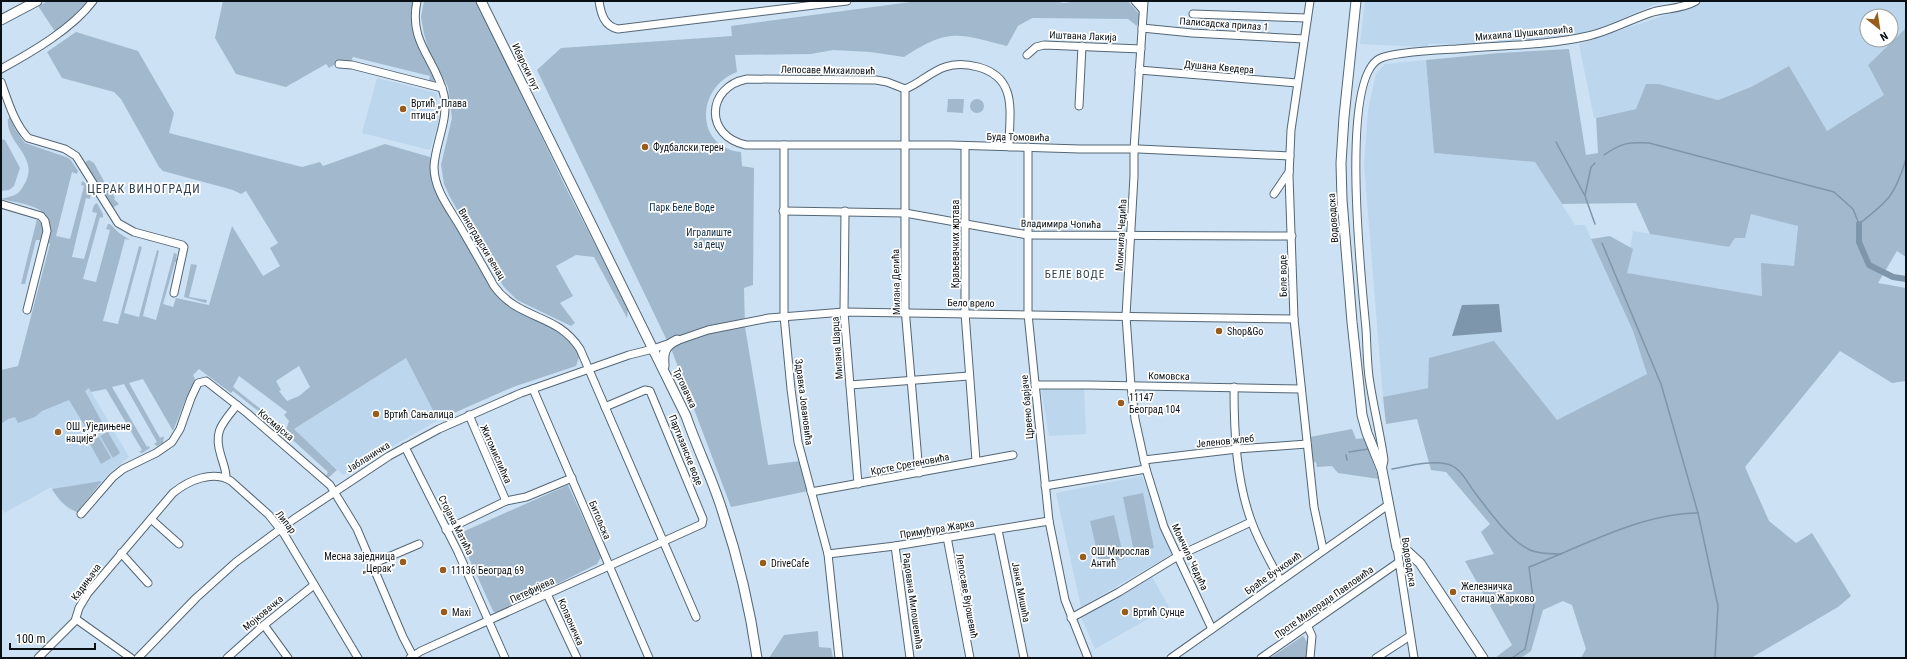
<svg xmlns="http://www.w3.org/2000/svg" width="1907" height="659" viewBox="0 0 1907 659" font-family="'Roboto Condensed',sans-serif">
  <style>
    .built { fill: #bbd6ed; fill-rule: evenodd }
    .green { fill: #a2b9cd; fill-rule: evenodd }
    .water { fill: #7d96ab }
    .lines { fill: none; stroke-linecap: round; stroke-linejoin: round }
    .stream { stroke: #7d96ab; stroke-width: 1.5 }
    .canal { stroke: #7d96ab; stroke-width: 6 }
    .minor-casing { stroke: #546675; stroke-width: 9 }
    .major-casing { stroke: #546675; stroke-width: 11 }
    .minor { stroke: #fff; stroke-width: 7 }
    .major { stroke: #fff; stroke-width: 9 }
    .poi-dot { fill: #985c1d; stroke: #fff; stroke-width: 1.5 }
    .labels { text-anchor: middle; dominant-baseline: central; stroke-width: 3.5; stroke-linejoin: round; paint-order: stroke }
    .street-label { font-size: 10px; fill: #091116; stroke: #fff }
    .poi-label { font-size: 10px; fill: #091116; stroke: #fff; text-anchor: start }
    .park-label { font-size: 10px; fill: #0a2c44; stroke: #fff }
    .neighbourhood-label { font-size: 11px; letter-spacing: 1px; fill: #2e3f4d; stroke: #fff }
    .quarter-label { font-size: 12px; letter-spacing: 1px; fill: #2e3f4d; stroke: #fff }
  </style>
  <rect width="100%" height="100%" fill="#cce1f3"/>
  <g class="built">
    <polygon points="1365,1 1667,1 1651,6 1599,29 1571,36 1473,44 1428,44 1428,47 1360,44"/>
    <path d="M1700,1H1906V28L1868,65L1884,95L1827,131L1788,66L1751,87L1718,100L1659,84L1636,109L1594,118L1579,44L1687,8ZM1867,16H1891V40H1867Z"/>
    <polygon points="1426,60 1434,153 1535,162 1575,225 1585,225 1633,331 1647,374 1557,420 1494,342 1428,388 1383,397 1364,165 1368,110 1376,74 1385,64"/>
    <polygon points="377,78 437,93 438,124 430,150 362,133"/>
    <polygon points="1751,214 1798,223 1794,266 1763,296 1626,273 1633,231 1729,247 1735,238 1745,238"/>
    <polygon points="406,358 438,420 343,475 294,429"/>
    <polygon points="86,383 129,457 108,474 77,512 68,509 60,501 51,487 4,513 1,507 1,412"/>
    <polygon points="1084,387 1086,434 1049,436 1041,388"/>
    <polygon points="1142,476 1172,554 1081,607 1056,493"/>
    <polygon points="1152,577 1169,607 1095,649 1081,617"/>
  </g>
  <g class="green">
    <polygon points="48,1 89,1 56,33 38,6"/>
    <path d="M223,1H414C408,31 421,54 435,79L433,82L429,81L430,76L353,57L351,61H340L329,68L326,64L286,87L236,74L215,38Z"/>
    <polygon points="424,1 477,1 566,188 628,309 627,318 594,257 576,255 556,266 573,296 560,303 575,323 571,326 517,300 504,287 478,247 450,197 444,184 441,165 452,118 450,102 448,87 429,51 424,34 421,17"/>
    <path d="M918,1H1053L1064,3L1078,1H1128L1140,15L1137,26L1128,19L1032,18L1018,26L1007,46C958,33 948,28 904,57L870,52L833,50L811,54L735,55L737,72C696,87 694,147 741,152L742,166L754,168L753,285L744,288L745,327L768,465L800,461L808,491L731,507L672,351L537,70L561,48L732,36L731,26Z"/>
    <polygon points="1906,28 1906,257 1897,251 1878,283 1906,288 1906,381 1892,383 1840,351 1745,467 1769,521 1796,543 1812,533 1851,596 1838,607 1751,658 1581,658 1586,649 1572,605 1563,601 1543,610 1531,651 1521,658 1495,658 1512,645 1465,561 1494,554 1481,532 1490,524 1446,472 1431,470 1417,419 1386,424 1383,397 1428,388 1429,358 1494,341 1557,420 1647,374 1633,331 1591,239 1610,236 1633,249 1627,273 1762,296 1761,263 1794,266 1798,226 1751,214 1745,238 1735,238 1729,247 1650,234 1636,203 1562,204 1535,162 1434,153 1426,60 1499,53 1569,49 1586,155 1598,153 1596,118 1636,109 1646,84 1659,84 1718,100 1751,87 1789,66 1827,131 1884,95 1868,65"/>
    <path d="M76,32L138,51L174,113L169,133L302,167L320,162L323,166L385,144L430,157L454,221L490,286L500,298L512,308L527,316L548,323L574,344L579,357L576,366L513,387L438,420L406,358L294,429L337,470L328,478L326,476L328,472L285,433L289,421L284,415L287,412L239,376L233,387L278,423L280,421L277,428L273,429L276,425L233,391L231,393L199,369L193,375L195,379L187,396L173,431L143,379L129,383L160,438L164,436L163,443L157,446L154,444L157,442L124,384L112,387L147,447L149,446L150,448L142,453L139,452L142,450L106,389L91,392L89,388L85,391L102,422L87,430L69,400L42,411L35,417L18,423L15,417L8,419L1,424V370L18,366L50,244L47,242C59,206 27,205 1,199C15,195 18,197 26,181C38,156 5,142 8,119L10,117L15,129L25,143L66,157L70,159L78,171L77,174L72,172L56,236L70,239L84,186L81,185L82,181L84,182L91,193L90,199L86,198L72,257L84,259L97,213L92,212L94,205L97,203L103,214V218L100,217L83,279L96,282L110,230L106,229L108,224H110L119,233L130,240L125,239L103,321L118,324L139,246L142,247L124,313L139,317L157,250L159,251L143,316L156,320L174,253L177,254L176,258L180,259L179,262H175L163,304L173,307L176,298L209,305L232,226L263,276L280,266L270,248L278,243L246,191L241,194L233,190L163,171L159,167L121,99L114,92L62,78L47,52ZM299,366L310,387L299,396L287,401L279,391L281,390L276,381Z"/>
    <polygon points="948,99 964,99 963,113 947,112"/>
    <circle cx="977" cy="106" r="7"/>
    <polygon points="1,139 5,140 20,168 14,186 9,190 1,191"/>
    <polygon points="89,160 94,163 106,185 108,185 100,189 85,162"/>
    <polygon points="110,188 115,198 114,199 119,204 112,208 102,192"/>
    <polygon points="37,219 42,224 43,233 40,240 36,240 25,284 21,284"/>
    <polygon points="191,264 197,265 189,297 207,300 206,303 184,297"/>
    <polygon points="1352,429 1356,439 1364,438 1379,479 1338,473 1332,466 1317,467 1316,462 1311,463 1309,444 1312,443 1310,437"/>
    <polygon points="108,432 120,453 113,458 100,436"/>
    <polygon points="99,437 111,458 101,464 89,442"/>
    <path d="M102,481L77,512C65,507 59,500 52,489Z"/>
    <polygon points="568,485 601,557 597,564 497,614 493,611 458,534"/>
    <polygon points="1143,493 1154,548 1134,552 1123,497"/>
    <polygon points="1114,515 1124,559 1100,564 1090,521"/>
    <polygon points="818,631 819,647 831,648 833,658 769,658 784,635"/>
    <polygon points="1303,636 1308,643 1307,658 1270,658"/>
  </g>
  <polygon class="water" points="1499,304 1502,332 1452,336 1462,305"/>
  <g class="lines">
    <g class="stream">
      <polyline points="1556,142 1585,196 1595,224"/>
      <path d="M1604,155C1621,143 1628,142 1649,143L1834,192L1853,209L1859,224C1888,201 1895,196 1906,159"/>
      <polyline points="1585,195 1591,167 1595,163"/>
      <polyline points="1602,243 1661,384 1698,513 1718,606 1715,658"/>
      <polyline points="1349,452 1368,449"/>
      <polyline points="1346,455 1347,460"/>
      <path d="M1392,469C1409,466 1430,460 1447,464C1461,467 1467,483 1476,494C1488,510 1510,540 1528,549C1537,554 1551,554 1561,554"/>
      <path d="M1512,658L1525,649L1534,606L1529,567C1581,547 1642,513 1698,513"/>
    </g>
    <polyline class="canal" points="1859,224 1859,242 1869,265 1893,277 1906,279"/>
    <g class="minor-casing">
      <g id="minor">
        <path d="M417,1C408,43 436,59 444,95C449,120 435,143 434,167C434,190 450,209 461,228C472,247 483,266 494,286C519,321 556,312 580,349L696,617"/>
        <path d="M599,1C601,14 604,26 618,29L847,1"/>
        <polyline points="1135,1 1143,10"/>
        <polyline points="1144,1 1134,149 1134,176 1126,316 1131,386 1135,419 1146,469 1164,527 1212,629"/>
        <polyline points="1310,1 1291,130 1289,176 1294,319 1314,507 1323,549"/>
        <polyline points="1193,14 1307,18"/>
        <polyline points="1142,28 1192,33 1304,39"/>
        <polyline points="1027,55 1036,47 1044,45 1141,49"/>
        <polyline points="339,64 352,65 442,88"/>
        <path d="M1,69C32,52 72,29 93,1"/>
        <polyline points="1139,70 1297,83"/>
        <path d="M1,82C8,101 14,123 28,138L65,149L76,156L118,223L134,232L182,245L184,247L174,293"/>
        <polyline points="905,89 905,308 919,473"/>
        <polyline points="1079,106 1082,46"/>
        <polyline points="784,145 784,316 791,389 798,442 828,554 839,658"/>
        <polyline points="965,146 965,313 976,461"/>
        <path d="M1009,147C1009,114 1019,78 978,67C967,64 956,63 945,67C930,72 919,84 905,89L887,82L876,80L747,79C706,87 704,136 746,145H950L1080,149H1139L1290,156"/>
        <polyline points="1028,147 1028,314 1049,521 1065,600 1088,658"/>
        <polyline points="1274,194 1289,172"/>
        <polyline points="1,204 41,216 45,221 47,231 27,310"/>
        <polyline points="783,211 905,213 1028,235 1292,236"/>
        <polyline points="845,211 844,312 858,484"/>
        <polyline points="850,385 969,376"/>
        <polyline points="1035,385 1089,385 1301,389"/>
        <path d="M1234,387C1234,431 1236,481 1252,523C1259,542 1270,561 1280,580"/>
        <polyline points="533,389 649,658"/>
        <polyline points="469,415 506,501"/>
        <polyline points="405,447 458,552 505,658"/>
        <polyline points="1144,460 1237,449 1307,444"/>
        <path d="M1382,470L1384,460C1380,432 1373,405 1369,377C1367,361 1367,345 1366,329C1362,285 1339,81 1379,59C1392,52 1440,50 1456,49C1499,45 1545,46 1588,36C1610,31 1631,19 1653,12C1668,8 1682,9 1696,1"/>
        <path d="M226,477C226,470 223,463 221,456C213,431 222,424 237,405"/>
        <polyline points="1045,486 1146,469"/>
        <polyline points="811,492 1013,455"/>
        <polyline points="81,514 113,477 123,469 156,453 172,442 180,429 191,398 198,383 206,381 247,413 330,485 357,529 403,637 414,658"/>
        <polyline points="151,519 179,544"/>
        <polyline points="446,530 506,501 526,497 572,478"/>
        <polyline points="998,530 1024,658"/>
        <polyline points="947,537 970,658"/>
        <polyline points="895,546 910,658"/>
        <polyline points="1397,548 1414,658"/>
        <polyline points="121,553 148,583"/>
        <polyline points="828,554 895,546 1049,521"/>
        <polyline points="372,564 419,544"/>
        <polyline points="547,594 577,658"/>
        <polyline points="1071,618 1119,592 1178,556 1251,522"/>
        <polyline points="76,619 131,658"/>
        <polyline points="264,625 288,658"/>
        <polyline points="1307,625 1312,636 1310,658"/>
        <path d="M38,658L75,621L79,608L88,593L173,493C189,480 213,470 231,481L269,515L284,534L358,658"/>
        <polyline points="138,658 196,598 236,562 294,519 389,456 439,429 521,393 629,355 653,349 708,330 769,318 844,312 1294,319"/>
        <polyline points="227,658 264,625 314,585"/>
        <polyline points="410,658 421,651 702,524 703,519 650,391 645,390 605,407"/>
        <polyline points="1171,658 1388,505"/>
        <polyline points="1261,658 1399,562"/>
        <polyline points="1376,658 1410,636"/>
      </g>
    </g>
    <g class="major-casing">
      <g id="major">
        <path d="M481,1L686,416C697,448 712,478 722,510C738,558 750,608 757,658"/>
        <polyline points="1356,1 1344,117 1341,163 1342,200 1352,322 1362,415 1367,433 1382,470 1397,548 1408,552 1420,563 1483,658"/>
        <polyline points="1,20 37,1"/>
        <path d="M664,366C663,353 664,346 677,340"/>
      </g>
    </g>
    <use href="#minor" class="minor"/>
    <use href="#major" class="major"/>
  </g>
  <g class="poi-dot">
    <circle cx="403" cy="109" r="4"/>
    <circle cx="645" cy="147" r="4"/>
    <circle cx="1219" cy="331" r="4"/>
    <circle cx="1121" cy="403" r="4"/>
    <circle cx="376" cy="414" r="4"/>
    <circle cx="58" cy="432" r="4"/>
    <circle cx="1083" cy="557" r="4"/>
    <circle cx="403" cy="562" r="4"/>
    <circle cx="763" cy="563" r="4"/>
    <circle cx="443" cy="570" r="4"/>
    <circle cx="1453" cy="592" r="4"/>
    <circle cx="444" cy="612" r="4"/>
    <circle cx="1125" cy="612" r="4"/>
  </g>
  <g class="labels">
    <g class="street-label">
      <text transform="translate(1224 24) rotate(4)">Палисадска прилаз 1</text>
      <text transform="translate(1524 33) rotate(-5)">Михаила Шушкаловића</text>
      <text transform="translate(1083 36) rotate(2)">Иштвана Лакија</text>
      <text transform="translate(526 67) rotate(64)">Ибарски пут</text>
      <text transform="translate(1219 67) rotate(5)">Душана Кведера</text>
      <text transform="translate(828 70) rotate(1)">Лепосаве Михаиловић</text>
      <text transform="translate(1018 137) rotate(1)">Буда Томовића</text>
      <text transform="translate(1333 218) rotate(-94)">Водоводска</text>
      <text transform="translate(1061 224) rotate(1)">Владимира Чопића</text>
      <text transform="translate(1121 235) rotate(-87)">Момчила Чедића</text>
      <text transform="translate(482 244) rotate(59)">Виноградски венац</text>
      <text transform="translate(955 244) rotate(-90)">Краљевачких жртава</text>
      <text transform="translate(1283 276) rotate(-91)">Беле воде</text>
      <text transform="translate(896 282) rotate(-91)">Милана Делића</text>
      <text transform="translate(971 303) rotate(1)">Бело врело</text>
      <text transform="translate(837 348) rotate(-94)">Милана Шарца</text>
      <text transform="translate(1169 376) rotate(1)">Комовска</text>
      <text transform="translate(685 388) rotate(65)">Трговачка</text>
      <text transform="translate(804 402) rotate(83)">Здравка Јовановића</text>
      <text transform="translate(1027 407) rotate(-95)">Црвено барјаче</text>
      <text transform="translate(276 425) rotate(40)">Космајска</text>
      <text transform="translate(1225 441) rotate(-6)">Јеленов жлеб</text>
      <text transform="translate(686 450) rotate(68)">Партизанске воде</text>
      <text transform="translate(496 454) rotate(66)">Житомислићка</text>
      <text transform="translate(368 457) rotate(-32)">Јабланичка</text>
      <text transform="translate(910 464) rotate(-11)">Крсте Сретеновића</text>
      <text transform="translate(600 520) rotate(67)">Битољска</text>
      <text transform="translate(286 522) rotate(52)">Липар</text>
      <text transform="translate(456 525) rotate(63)">Стојана Матића</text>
      <text transform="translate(937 529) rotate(-9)">Примућура Жарка</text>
      <text transform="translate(1190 557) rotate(65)">Момчила Чедића</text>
      <text transform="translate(1409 562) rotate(81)">Водоводска</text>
      <text transform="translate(1273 573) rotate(-35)">Браће Вучковић</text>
      <text transform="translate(86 582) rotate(-54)">Кадињача</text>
      <text transform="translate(532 590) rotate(-25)">Петефијева</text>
      <text transform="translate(1021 592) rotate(79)">Јанка Мишића</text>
      <text transform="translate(967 596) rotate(80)">Лепосаве Вујошевић</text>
      <text transform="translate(913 601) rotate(82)">Радована Милошевића</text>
      <text transform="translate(1324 602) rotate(-35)">Проте Милорада Павловића</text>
      <text transform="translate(263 613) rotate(-40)">Мојковачка</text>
      <text transform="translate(571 622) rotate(66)">Копаоничка</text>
    </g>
    <g class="poi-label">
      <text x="411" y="103">Вртић „Плава<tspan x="411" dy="12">птица”</tspan></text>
      <text x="653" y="147">Фудбалски терен</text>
      <text x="1227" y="331">Shop&amp;Go</text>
      <text x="1129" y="397">11147<tspan x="1129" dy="12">Београд 104</tspan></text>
      <text x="384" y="414">Вртић Сањалица</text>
      <text x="66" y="426">ОШ „Уједињене<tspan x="66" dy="12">нације”</tspan></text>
      <text x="1091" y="551">ОШ Мирослав<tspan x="1091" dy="12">Антић</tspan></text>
      <text x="395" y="556" text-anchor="end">Месна заједница<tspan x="395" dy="12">„Церак”</tspan></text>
      <text x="771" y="563">DriveCafe</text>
      <text x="451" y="570">11136 Београд 69</text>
      <text x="1461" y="586">Железничка<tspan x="1461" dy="12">станица Жарково</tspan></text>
      <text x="452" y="612">Maxi</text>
      <text x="1133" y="612">Вртић Сунце</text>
    </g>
    <g class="park-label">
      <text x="682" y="207">Парк Беле Воде</text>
      <text x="709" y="232">Игралиште<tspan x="709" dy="12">за децу</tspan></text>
    </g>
    <g class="neighbourhood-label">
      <text x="1075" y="274">БЕЛЕ ВОДЕ</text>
    </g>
    <g class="quarter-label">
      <text x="144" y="189">ЦЕРАК ВИНОГРАДИ</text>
    </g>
  </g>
  <rect width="1907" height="659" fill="none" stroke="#091116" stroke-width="4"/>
  <g transform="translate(1879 28) rotate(150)"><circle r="19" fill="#ffffff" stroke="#9da0a2"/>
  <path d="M0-3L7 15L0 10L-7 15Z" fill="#985c1d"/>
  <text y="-6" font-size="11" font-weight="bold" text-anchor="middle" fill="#091116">N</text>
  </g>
  <path d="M10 643v6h85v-6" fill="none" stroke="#091116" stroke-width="2"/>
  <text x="16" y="643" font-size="12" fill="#091116" stroke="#ffffff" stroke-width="3" paint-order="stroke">100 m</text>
</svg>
